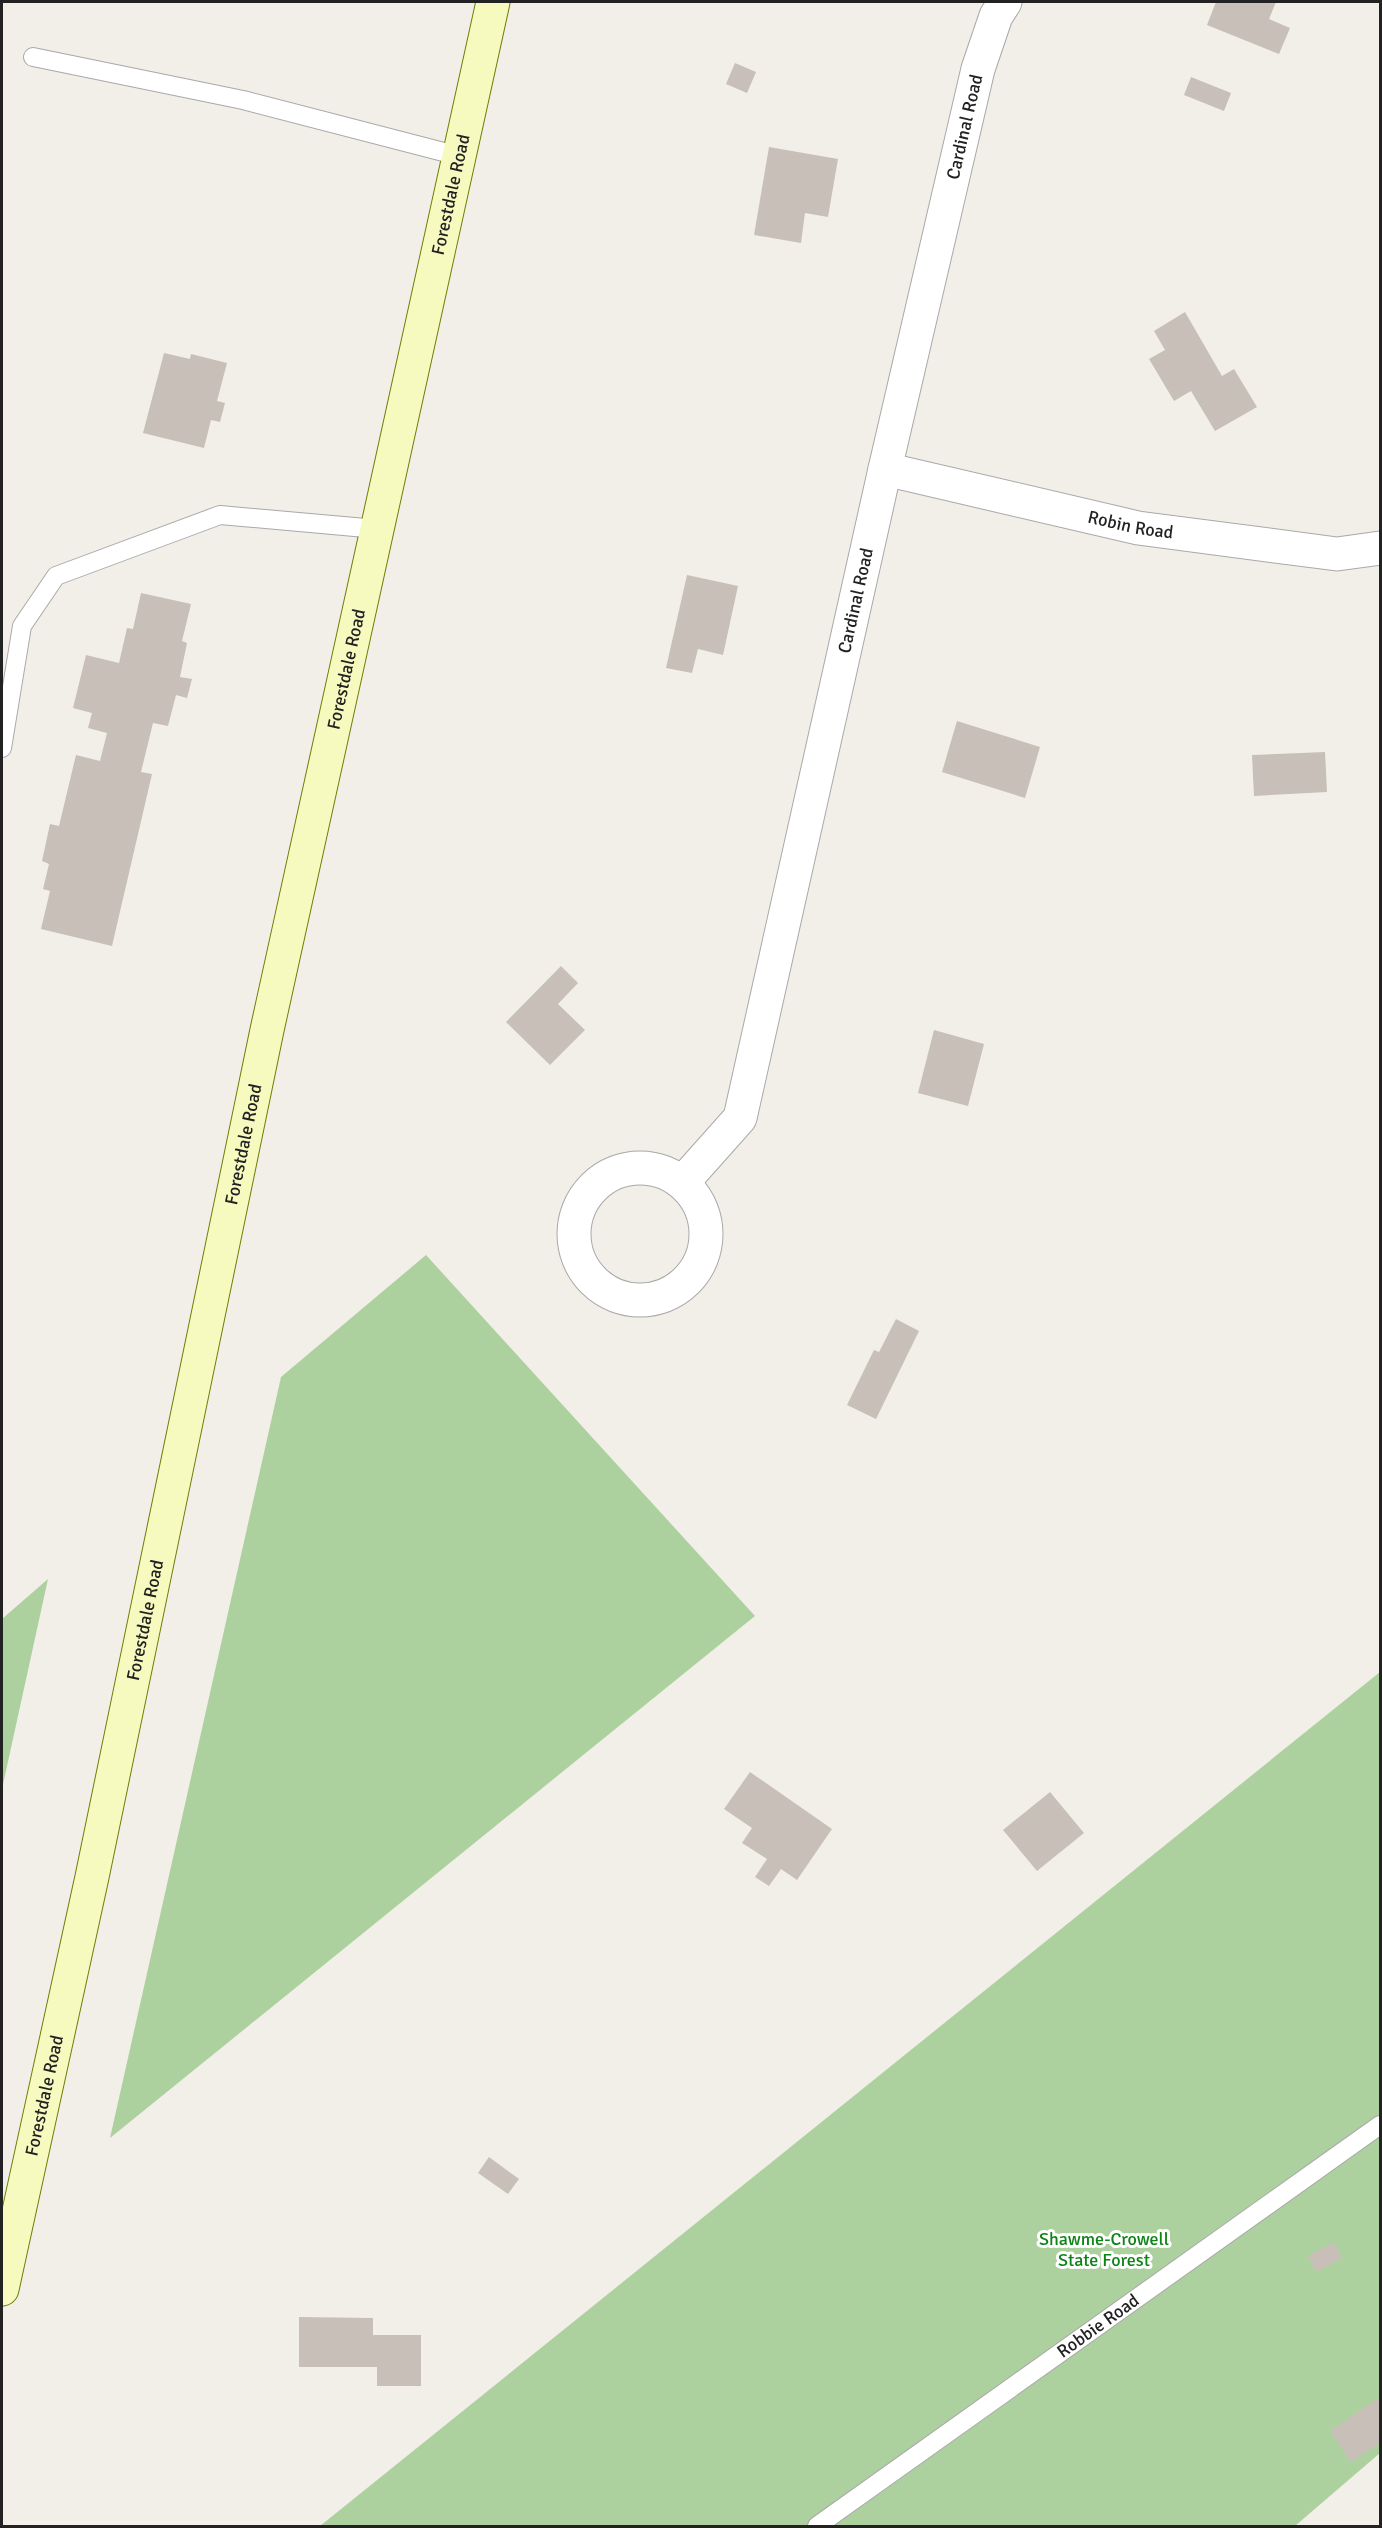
<svg xmlns="http://www.w3.org/2000/svg" width="1382" height="2528" viewBox="0 0 1382 2528" font-family="Signika,sans-serif">
  <style>
    .forest { fill: #add19e }
    .building { fill: #c7bfb8 }
    .lines { fill: none; stroke-linecap: round; stroke-linejoin: round }
    .service-casing { stroke: #a9a9a9; stroke-width: 20 }
    .minor-casing { stroke: #a9a9a9; stroke-width: 35 }
    .secondary-casing { stroke: #707d05; stroke-width: 35 }
    .service { stroke: #fff; stroke-width: 18 }
    .minor { stroke: #fff; stroke-width: 33 }
    .secondary { stroke: #f7fabf; stroke-width: 33 }
    .labels { text-anchor: middle; dominant-baseline: central; stroke-width: 6; stroke-linejoin: round; paint-order: stroke }
    .street-label { font-size: 18px; fill: #222; stroke: #fff }
    .park-label { font-size: 18px; fill: #0c8416; stroke: #fff }
  </style>
  <rect width="100%" height="100%" fill="#f2efe9"/>
  <g class="forest">
    <polygon points="426,1255 755,1616 110,2138 281,1377"/>
    <polygon points="48,1579 2,1789 2,1619"/>
    <polygon points="1380,1672 1380,2453 1295,2526 320,2526"/>
  </g>
  <g class="building">
    <polygon points="1216,2 1276,2 1269,19 1290,28 1279,54 1207,25"/>
    <polygon points="735,63 756,72 747,93 726,84"/>
    <polygon points="1191,77 1231,93 1224,111 1184,95"/>
    <polygon points="769,147 838,159 828,217 805,213 801,243 754,235"/>
    <polygon points="1185,312 1222,376 1234,369 1257,407 1215,431 1191,391 1174,401 1149,359 1165,350 1154,331"/>
    <polygon points="164,353 190,359 191,354 227,363 217,401 225,403 220,422 211,420 204,448 143,433"/>
    <polygon points="687,575 738,586 723,655 698,649 692,673 666,668"/>
    <polygon points="141,593 191,604 182,641 187,643 180,677 192,679 187,698 176,695 168,726 153,723 141,772 152,774 112,946 41,929 50,891 43,889 49,864 42,861 50,824 59,826 76,755 100,761 107,733 88,728 92,713 73,708 86,655 119,663 127,628 133,629"/>
    <polygon points="957,721 1040,747 1025,798 942,772"/>
    <polygon points="1325,752 1327,792 1254,796 1252,755"/>
    <polygon points="561,966 578,983 558,1004 585,1030 550,1065 506,1022"/>
    <polygon points="934,1030 984,1044 968,1106 918,1093"/>
    <polygon points="896,1319 919,1331 876,1419 847,1405 874,1350 879,1352"/>
    <polygon points="750,1772 832,1829 797,1880 781,1869 769,1886 755,1877 767,1859 742,1843 752,1828 724,1809"/>
    <polygon points="1050,1792 1084,1833 1037,1871 1003,1830"/>
    <polygon points="489,2157 519,2179 508,2194 478,2173"/>
    <polygon points="1334,2242 1342,2258 1316,2272 1308,2256"/>
    <polygon points="299,2317 373,2318 373,2335 421,2335 421,2386 377,2386 377,2367 299,2367"/>
    <polygon points="1380,2397 1380,2443 1351,2462 1330,2431"/>
  </g>
  <g class="lines">
    <g class="service-casing">
      <g id="service">
        <polyline points="33,57 243,100 459,156"/>
        <polyline points="2,748 22,626 56,576 220,515 377,529"/>
        <path id="s1" d="M817,2526L1380,2125"/>
      </g>
    </g>
    <g class="minor-casing">
      <g id="minor">
        <path id="s2" d="M885,469L1138,528L1337,554L1380,548"/>
        <circle cx="640" cy="1234" r="66"/>
        <path id="s3" d="M683,1182L740,1118L885,469L978,69L996,16L1005,2"/>
      </g>
    </g>
    <g class="secondary-casing">
      <g id="secondary">
        <path id="s4" d="M2,2289L92,1877L267,1030L493,2"/>
      </g>
    </g>
    <use href="#service" class="service"/>
    <use href="#minor" class="minor"/>
    <use href="#secondary" class="secondary"/>
  </g>
  <g class="labels">
    <g class="street-label">
      <text stroke="none"><textPath href="#s3" startOffset="1102">Cardinal Road</textPath></text>
      <text stroke="none"><textPath href="#s4" startOffset="2142">Forestdale Road</textPath></text>
      <text stroke="none"><textPath href="#s2" startOffset="252">Robin Road</textPath></text>
      <text stroke="none"><textPath href="#s3" startOffset="616">Cardinal Road</textPath></text>
      <text stroke="none"><textPath href="#s4" startOffset="1656">Forestdale Road</textPath></text>
      <text stroke="none"><textPath href="#s4" startOffset="1170">Forestdale Road</textPath></text>
      <text stroke="none"><textPath href="#s4" startOffset="684">Forestdale Road</textPath></text>
      <text stroke="none"><textPath href="#s4" startOffset="198">Forestdale Road</textPath></text>
      <text stroke="none"><textPath href="#s1" startOffset="345">Robbie Road</textPath></text>
    </g>
    <g class="park-label">
      <text x="1104" y="2239">Shawme-Crowell<tspan x="1104" dy="21">State Forest</tspan></text>
    </g>
  </g>
  <rect width="1382" height="2528" fill="none" stroke="#222222" stroke-width="6"/>
</svg>
